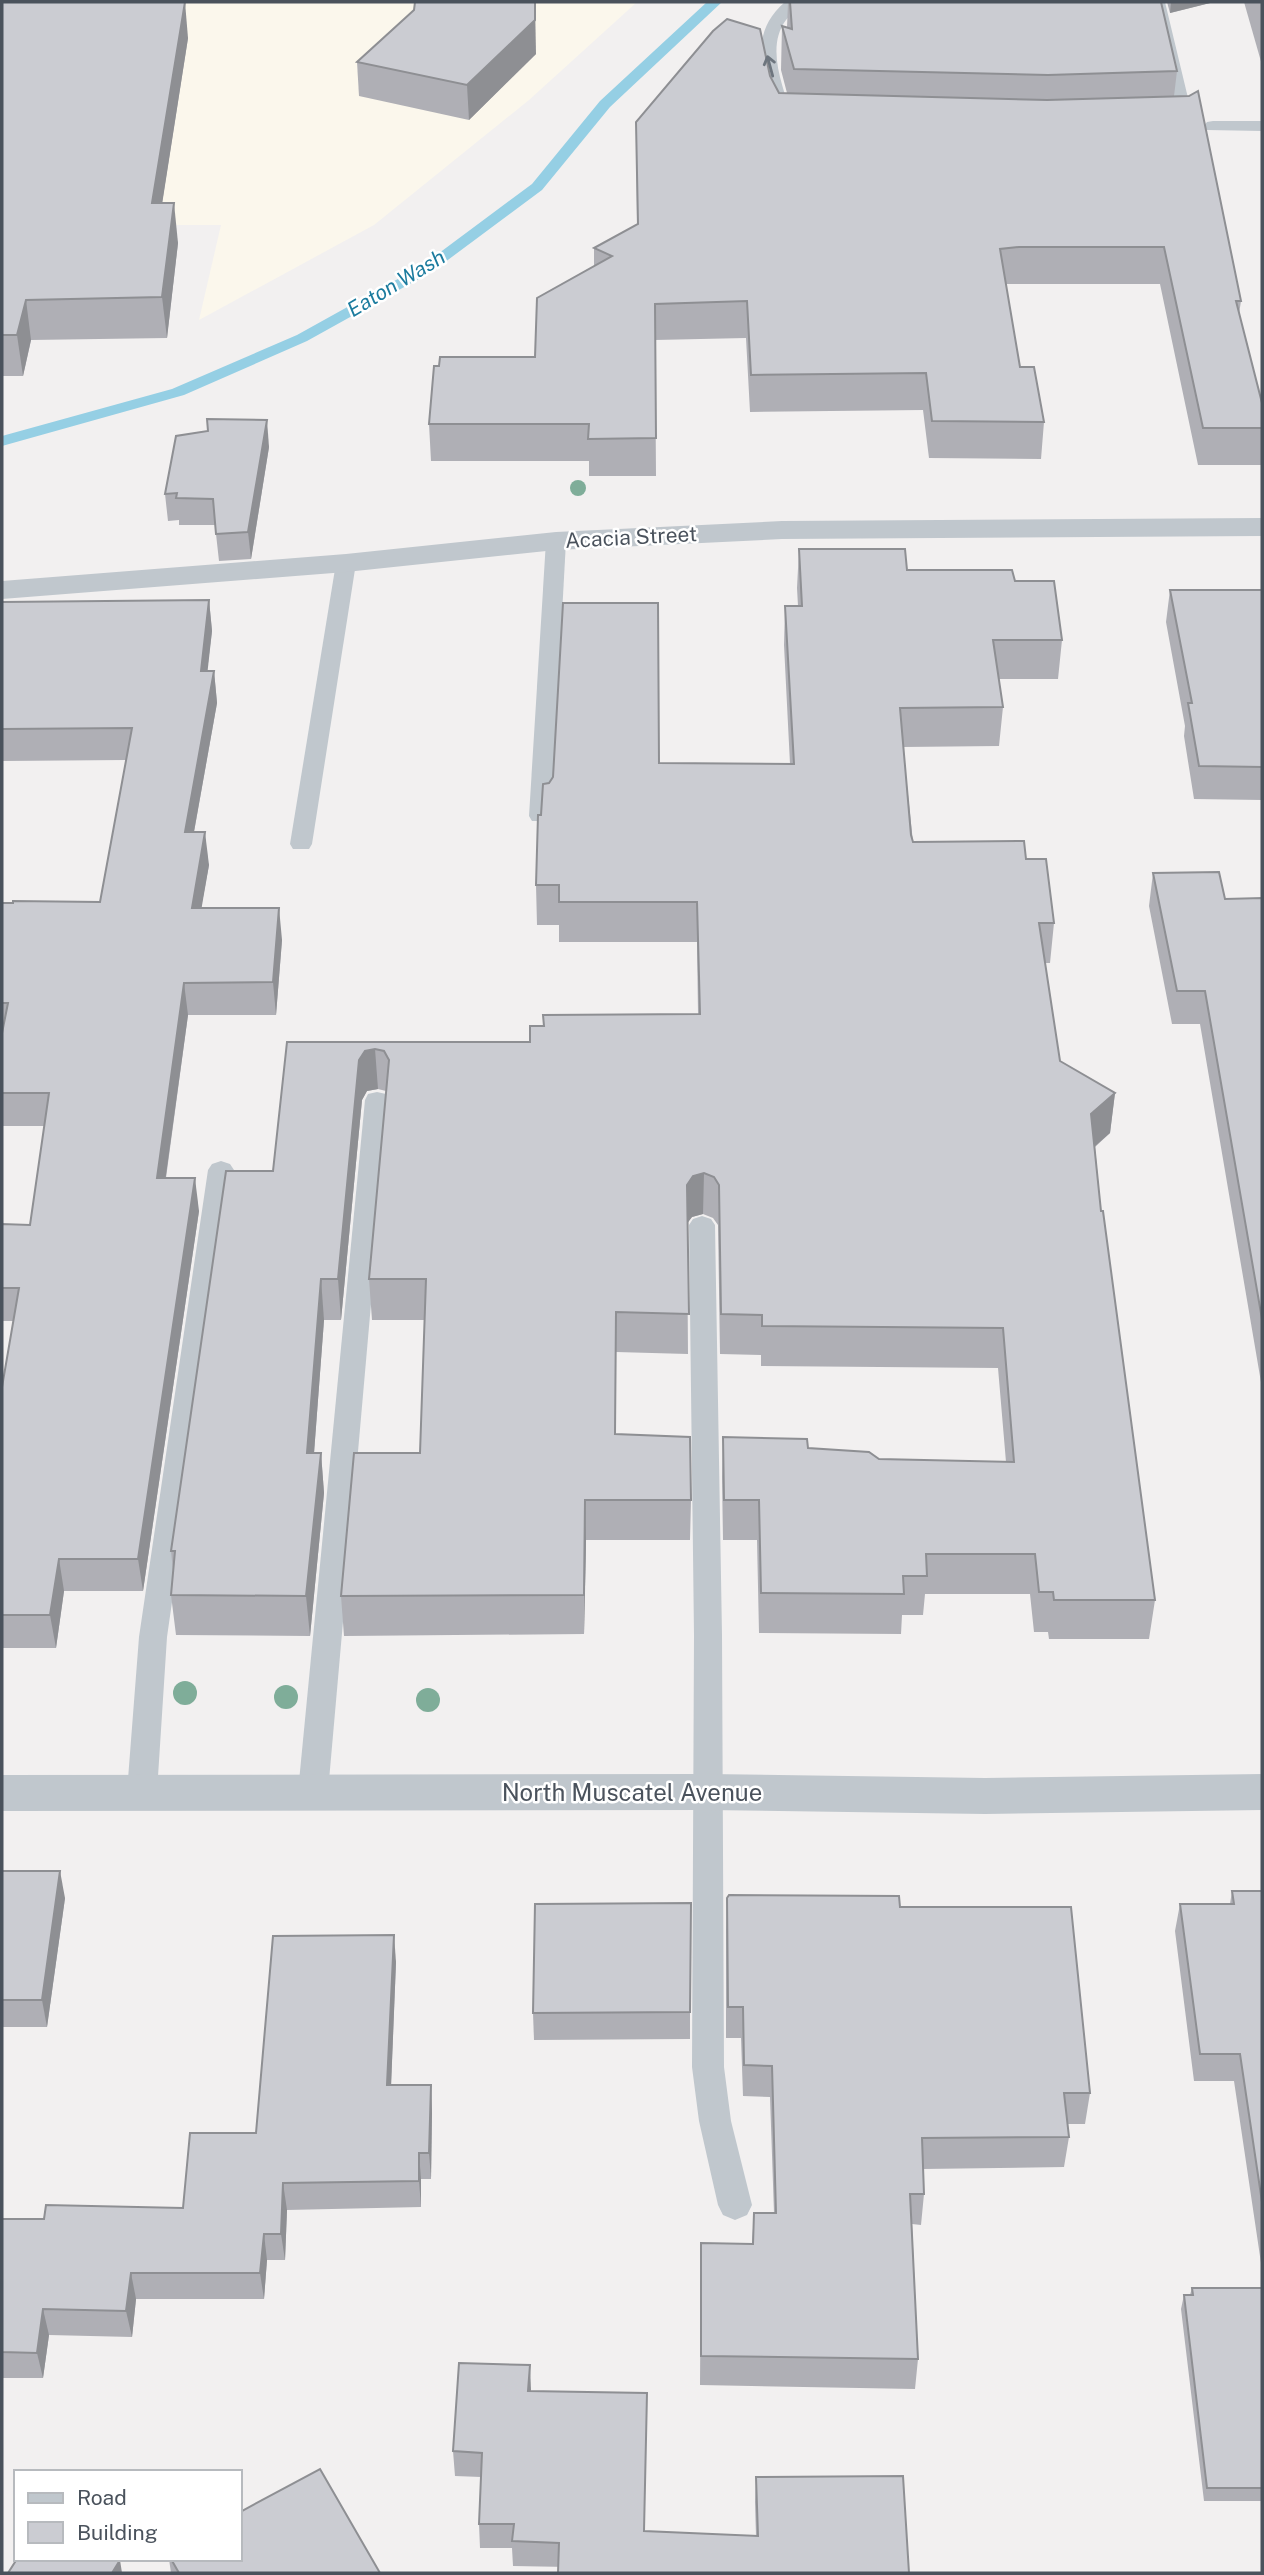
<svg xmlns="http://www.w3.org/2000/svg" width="1264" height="2575" viewBox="0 0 1264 2575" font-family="'Public Sans',sans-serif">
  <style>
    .commercial { fill: #fbf7ec }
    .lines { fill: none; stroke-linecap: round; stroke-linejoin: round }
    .stream { fill: #95cfe4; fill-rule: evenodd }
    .service { fill: #c0c7cd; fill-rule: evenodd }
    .minor { fill: #c0c7cd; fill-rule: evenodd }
    .tree { fill: #7fad99 }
    .wall { fill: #afafb5 }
    .shaded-wall { fill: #8e8f93 }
    .building { fill: #cbccd2; stroke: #8e8f93; stroke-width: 2 }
    .oneway { stroke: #6d757e }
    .labels { text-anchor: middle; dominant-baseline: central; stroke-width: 5; stroke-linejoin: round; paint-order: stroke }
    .far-water-label { font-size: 21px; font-style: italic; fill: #1b7b9e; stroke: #fff }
    .far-street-label { font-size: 21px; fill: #4a525c; stroke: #fff }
    .street-label { font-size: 24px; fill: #4a525c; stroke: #fff }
  </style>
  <rect width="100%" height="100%" fill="#f2f0f0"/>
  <polygon class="commercial" points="2,2 637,2 529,100 374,225 199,320 221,225 2,225"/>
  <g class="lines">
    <polygon class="stream" points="707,2 722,2 610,107 542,190 433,271 307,341 184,395 2,446 2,436 172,389 297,335 423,265 532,184 600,101"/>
    <g class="service">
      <path d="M785,2H806C800,9 792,12 786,20C765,48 784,88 792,117L783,122L774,117C763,76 747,34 785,2Z"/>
      <polygon points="1149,2 1165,2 1194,123 1191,127 1178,128 1169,123 1175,118"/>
      <polygon points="1213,121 1262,121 1262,131 1207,130 1204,126 1207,122"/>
      <polygon points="556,535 563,537 566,541 551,816 548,821 532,821 529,816 546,541 549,537"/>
      <polygon points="346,557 353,559 356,563 312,844 309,849 293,849 290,844 336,563 339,559"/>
      <polygon points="377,1092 386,1094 389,1100 328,1792 324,1801 313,1804 302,1801 298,1792 365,1100 368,1094"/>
      <polygon points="221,1161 230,1164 234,1170 167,1637 157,1792 153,1801 142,1804 131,1801 127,1792 139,1637 208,1170 212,1164"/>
      <polygon points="702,1216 711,1219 715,1225 722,1635 724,2067 731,2121 752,2205 747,2215 735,2220 723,2215 718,2205 699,2121 692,2067 694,1635 689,1225 693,1219"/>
    </g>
    <g class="minor">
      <polygon points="1262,518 1262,536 782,539 556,550 346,572 2,599 2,581 346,554 556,532 782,521"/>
      <polygon points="708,1774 985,1778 1262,1774 1262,1810 985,1814 708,1810 2,1811 2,1775"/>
    </g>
  </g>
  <g class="tree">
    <circle cx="578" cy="488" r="8"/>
    <circle cx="185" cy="1693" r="12"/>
    <circle cx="286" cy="1697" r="12"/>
    <circle cx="428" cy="1700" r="12"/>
  </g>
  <g class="wall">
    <polygon points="2,2 188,38 162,203 178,243 167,338 31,340 23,376 2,376"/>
    <polygon points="788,2 1161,2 1177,71 1174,96 1241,301 1239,314 1262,403 1262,465 1198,465 1160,284 1006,284 1020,367 1044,422 1041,459 929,458 923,410 750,412 746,338 655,340 656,476 589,476 589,461 431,461 429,424 535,357 594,266 594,248 637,225 636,122 770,76 779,93 787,93 781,70 782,26 787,28"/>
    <polygon points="1167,2 1214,2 1170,13"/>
    <polygon points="1244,2 1262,2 1262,65"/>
    <polygon points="536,54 469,120 359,96 357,62"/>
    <polygon points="269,447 251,559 219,561 215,525 179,525 179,520 168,521 165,494"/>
    <polygon points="799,549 907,570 1015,581 1062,640 1058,679 999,679 1003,707 999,746 903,747 913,842 1026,859 1054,923 1050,963 1045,963 1060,1061 1115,1093 1110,1133 1095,1147 1101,1211 1155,1600 1149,1639 1049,1639 1048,1632 1034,1632 1030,1594 925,1594 923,1615 902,1615 901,1634 759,1633 757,1540 723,1540 722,1477 723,1437 879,1459 1006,1462 998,1368 761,1366 761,1355 720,1354 718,1225 713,1218 703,1214 692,1217 687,1223 688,1354 616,1352 616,1434 691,1500 690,1540 586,1540 584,1634 344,1636 341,1596 420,1453 425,1320 372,1320 369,1279 386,1091 378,1089 367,1091 362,1100 341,1320 324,1320 314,1453 321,1453 324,1493 310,1636 176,1635 171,1595 173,1571 171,1551 273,1171 287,1042 530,1042 543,1026 698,1014 697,942 559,942 559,925 537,925 536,885 541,815 659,763 790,764 784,645 785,606 798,606 797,588"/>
    <polygon points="1170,590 1262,590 1262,800 1194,799 1184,736 1185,726 1166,622"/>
    <polygon points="209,600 212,631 207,671 214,671 217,703 194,832 209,865 201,908 282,940 276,1015 188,1015 166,1178 199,1211 143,1591 64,1591 56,1648 2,1648 2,1387 13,1321 2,1321 2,1224 30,1225 45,1126 2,1126 2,903 100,902 126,760 2,761 2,602"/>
    <polygon points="1153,873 1225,899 1262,898 1262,1388 1200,1024 1172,1024 1149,906"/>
    <polygon points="2,1871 65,1898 47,2027 2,2027"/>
    <polygon points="1232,1891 1262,1891 1262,2263 1261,2263 1234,2081 1194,2081 1175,1931 1180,1904 1230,1904"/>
    <polygon points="727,1898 900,1907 1090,2093 1085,2124 1067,2124 1069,2137 1064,2167 923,2169 924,2194 921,2225 912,2224 918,2359 915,2389 700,2385 701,2243 752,2244 754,2213 774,2213 770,2097 743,2096 741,2038 726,2038 726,1930"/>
    <polygon points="396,1962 391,2085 431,2085 432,2112 431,2179 421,2179 421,2207 287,2210 285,2260 267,2260 264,2299 136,2299 132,2337 49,2335 43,2378 2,2378 2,2219 44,2219 183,2208 256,2133"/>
    <polygon points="690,2012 690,2039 534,2040 533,2013"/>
    <polygon points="1192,2288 1262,2288 1262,2501 1204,2501 1181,2309 1184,2295 1190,2295"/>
    <polygon points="531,2391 645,2531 756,2536 755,2502 756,2477 909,2573 513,2566 512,2548 480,2548 479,2524 481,2477 455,2476 453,2451"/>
    <polygon points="169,2559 240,2559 380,2573 171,2573"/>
  </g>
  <g class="shaded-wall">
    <polygon points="185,2 188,38 156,243 152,203"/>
    <polygon points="535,2 536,54 469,120 467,85"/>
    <polygon points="1171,2 1214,2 1170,13"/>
    <polygon points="174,203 178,243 167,338 162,297"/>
    <polygon points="26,300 31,340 23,376 17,335"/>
    <polygon points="267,420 269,447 251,559 248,532"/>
    <polygon points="209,600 212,631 204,703 201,671"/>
    <polygon points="214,671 217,703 188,865 185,832"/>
    <polygon points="205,832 209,865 196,940 192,908"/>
    <polygon points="279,908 282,940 276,1015 273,982"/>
    <polygon points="184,983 188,1015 161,1211 157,1178"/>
    <polygon points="375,1049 378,1089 367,1091 362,1100 341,1320 338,1279 359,1060 365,1051"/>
    <polygon points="1115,1093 1110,1133 1086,1154 1091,1114"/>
    <polygon points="704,1173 703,1214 692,1217 686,1225 687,1185 693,1176"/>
    <polygon points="195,1178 199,1211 143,1591 138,1559"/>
    <polygon points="321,1279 324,1320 311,1493 307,1453"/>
    <polygon points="321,1453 324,1493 310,1636 306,1596"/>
    <polygon points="585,1500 586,1540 584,1634 584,1595"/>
    <polygon points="59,1559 64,1591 56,1648 50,1615"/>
    <polygon points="60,1871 65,1898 47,2027 42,2000"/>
    <polygon points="394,1935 396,1962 390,2112 387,2085"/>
    <polygon points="431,2085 432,2112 431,2179 429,2153"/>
    <polygon points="419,2153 421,2179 421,2207 419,2181"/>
    <polygon points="283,2183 287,2210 285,2260 281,2234"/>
    <polygon points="264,2234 267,2260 264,2299 260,2273"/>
    <polygon points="131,2273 136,2299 132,2337 126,2311"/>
    <polygon points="43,2309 49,2335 43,2378 37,2353"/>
    <polygon points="530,2365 531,2390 529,2416 528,2391"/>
    <polygon points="120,2560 122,2573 112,2573"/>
  </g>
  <g class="building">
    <polygon points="2,2 185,2 152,203 174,203 162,297 26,300 17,335 2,335"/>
    <polygon points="415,2 535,2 535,20 467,85 357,62 414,10"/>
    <polygon points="790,2 1161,2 1177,71 1048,75 794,69 782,26 792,29"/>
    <polygon points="727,19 760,29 770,76 779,93 1047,100 1189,96 1198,91 1241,301 1236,301 1262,403 1262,428 1203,428 1164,247 1019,247 1000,249 1020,367 1034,367 1044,422 932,421 926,373 751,375 747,301 655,304 656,438 588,439 589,424 429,424 434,366 439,366 440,357 535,357 537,298 612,256 594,248 638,224 636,122 713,31"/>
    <polygon points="207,419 267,420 248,532 216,534 213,499 176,498 177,493 165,494 176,436 208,431"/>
    <polygon points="799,549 905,549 907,570 1012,570 1015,581 1054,581 1062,640 993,640 1003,707 900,708 911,835 913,842 1024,841 1026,859 1046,859 1054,923 1039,923 1060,1061 1115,1093 1091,1114 1101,1211 1103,1211 1155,1600 1054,1600 1053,1592 1039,1592 1035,1554 926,1554 927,1576 903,1576 904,1594 761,1593 759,1500 724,1500 723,1437 807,1439 808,1448 869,1452 879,1459 1014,1462 1003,1328 762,1326 762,1315 721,1314 719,1185 714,1177 704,1173 693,1176 687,1185 689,1314 616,1312 615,1434 690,1437 691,1500 585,1500 584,1595 341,1596 354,1453 420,1453 426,1279 369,1279 389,1060 384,1051 375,1049 365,1051 359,1060 338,1279 321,1279 307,1453 321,1453 306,1596 171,1595 175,1551 171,1551 226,1171 273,1171 287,1042 530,1042 530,1026 544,1026 543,1015 700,1014 697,902 559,902 559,885 536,885 538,815 541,815 543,784 549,783 553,777 563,603 658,603 659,763 794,764 785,606 802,606"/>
    <polygon points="1170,590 1262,590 1262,767 1199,766 1188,703 1192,703"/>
    <polygon points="209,600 201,671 214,671 185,832 205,832 192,908 279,908 273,982 184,983 157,1178 195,1178 138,1559 59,1559 50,1615 2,1615 2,1387 19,1288 2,1288 2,1224 30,1225 49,1093 2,1093 2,1033 8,1003 2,1003 2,903 13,903 13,901 100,902 132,728 2,729 2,602"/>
    <polygon points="1219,872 1225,899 1262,898 1262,1319 1205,991 1177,991 1153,873"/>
    <polygon points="2,1871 60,1871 42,2000 2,2000"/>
    <polygon points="1232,1891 1262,1891 1262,2202 1240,2054 1200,2054 1180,1904 1234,1904"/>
    <polygon points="729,1895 899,1896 900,1907 1071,1907 1090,2093 1064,2093 1069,2137 922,2138 924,2194 910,2194 918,2359 701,2356 701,2243 753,2244 754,2213 776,2213 772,2066 744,2065 743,2007 728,2007 727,1898"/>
    <polygon points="691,1903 690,2012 533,2013 535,1904"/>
    <polygon points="394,1935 387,2085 431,2085 429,2153 419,2153 419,2181 283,2183 281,2234 264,2234 260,2273 131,2273 126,2311 43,2309 37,2353 2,2352 2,2219 44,2219 46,2205 183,2208 190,2133 256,2133 273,1936"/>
    <polygon points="1192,2288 1262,2288 1262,2488 1207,2488 1184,2295 1193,2295"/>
    <polygon points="459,2363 530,2365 528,2391 647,2393 644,2531 758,2536 756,2477 903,2476 909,2573 558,2573 559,2543 512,2541 514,2524 479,2524 482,2453 453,2451"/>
    <polygon points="320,2469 380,2573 179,2573 171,2559 240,2559 240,2512"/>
    <polygon points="17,2559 117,2559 120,2560 112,2573 8,2573"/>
  </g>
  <defs><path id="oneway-shaft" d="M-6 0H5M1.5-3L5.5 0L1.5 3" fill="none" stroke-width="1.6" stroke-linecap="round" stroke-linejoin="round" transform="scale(1.75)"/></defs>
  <use class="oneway" href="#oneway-shaft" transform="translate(770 66) rotate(-105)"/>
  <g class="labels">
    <g class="far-water-label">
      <text transform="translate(396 283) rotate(-31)">Eaton Wash</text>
    </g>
    <g class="far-street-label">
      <text transform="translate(631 537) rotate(-3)">Acacia Street</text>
    </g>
    <g class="street-label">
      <text x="632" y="1792">North Muscatel Avenue</text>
    </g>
  </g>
  <rect width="1264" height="2575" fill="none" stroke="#4a525c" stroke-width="7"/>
  <rect x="14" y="2470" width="228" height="91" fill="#ffffff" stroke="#b7babe" stroke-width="2"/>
  <rect x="28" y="2493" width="35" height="10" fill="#c0c7cd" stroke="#b7babe" stroke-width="2"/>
  <text x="77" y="2505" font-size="21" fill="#4a525c">Road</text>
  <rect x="28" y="2522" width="35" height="21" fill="#cbccd2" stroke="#b7babe" stroke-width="2"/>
  <text x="77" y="2540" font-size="21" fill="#4a525c">Building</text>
</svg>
